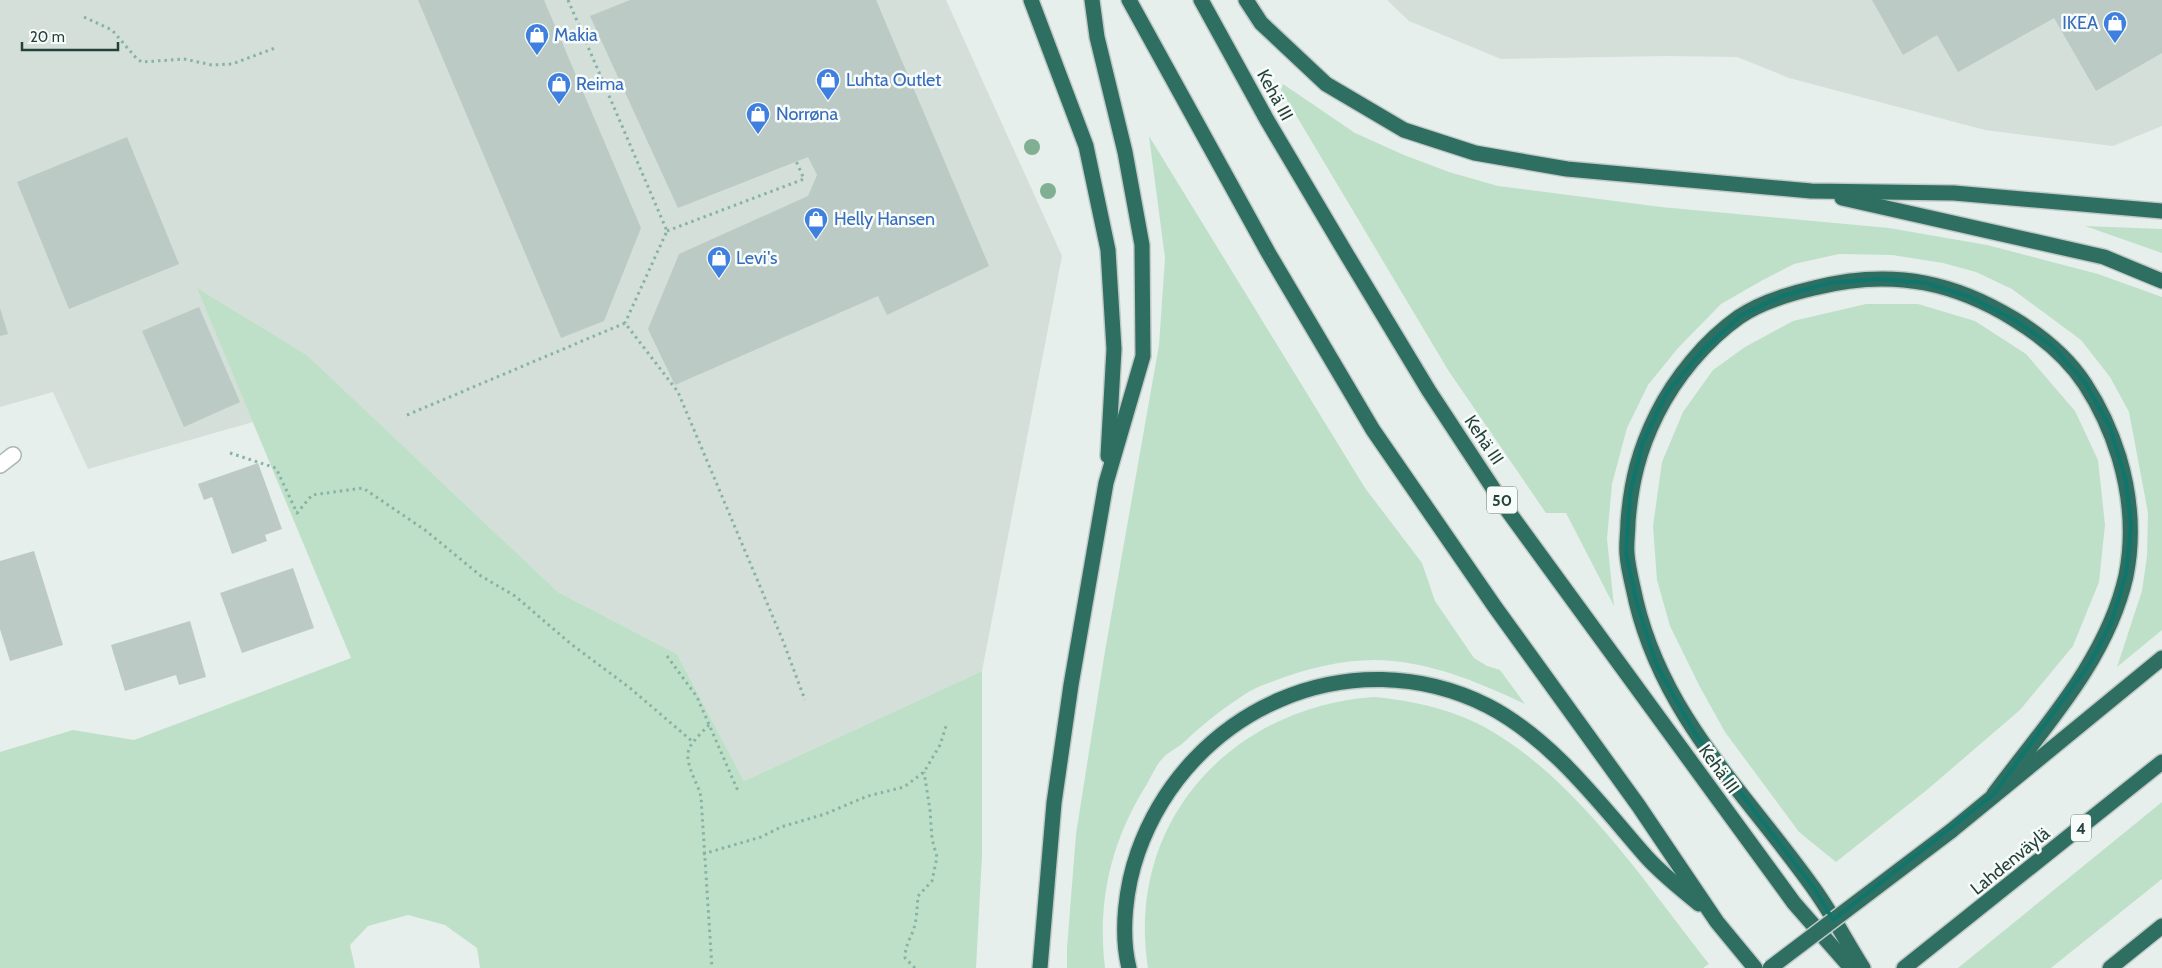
<svg xmlns="http://www.w3.org/2000/svg" width="2162" height="968" viewBox="0 0 2162 968" font-family="Cabin,sans-serif">
  <style>
    .built { fill: #d4dfda }
    .green { fill: #bfe0c8 }
    .building { fill: #bbcac4 }
    .lines { fill: none; stroke-linecap: round; stroke-linejoin: round }
    .minor-casing { stroke: #a8b8b2; stroke-width: 18 }
    .highway-casing { stroke: #c2cac8; stroke-width: 18 }
    .path { stroke: #86b3a5; stroke-width: 3; stroke-dasharray: 2.5 4; stroke-linecap: butt }
    .minor { stroke: #fff; stroke-width: 15 }
    .highway { stroke: #2f6f62; stroke-width: 15 }
    .highway-bridge-casing { stroke: #c2cac8; stroke-width: 18; stroke-linecap: butt }
    .highway-bridge { stroke: #2f6f62; stroke-width: 15 }
    .tree { fill: #80af93 }
    .marked { fill: none; stroke: #0f766e; stroke-width: 4; stroke-linejoin: round }
    .labels { text-anchor: middle; dominant-baseline: central; stroke-width: 5; stroke-linejoin: round; paint-order: stroke }
    .shield { fill: #f7fbf9; stroke: #637a73; stroke-width: 1 }
    .shield-label { font-size: 16px; font-weight: bold; fill: #24423a }
    .shop-label { font-size: 18px; fill: #366cbe; stroke: #f7fbf9; text-anchor: start }
    .street-label { font-size: 18px; fill: #24423a; stroke: #f7fbf9 }
  </style>
  <rect width="100%" height="100%" fill="#e6efeb"/>
  <g class="built">
    <polygon points="0,0 946,0 1062,256 982,671 744,781 677,654 558,592 307,355 198,289 253,422 88,469 53,392 0,407"/>
    <polygon points="1387,0 2162,0 2162,126 2113,146 1985,130 1789,78 1737,57 1666,56 1501,59 1409,21"/>
  </g>
  <g class="green">
    <polygon points="1283,84 1355,133 1404,155 1449,172 1498,186 1661,207 1889,228 1987,245 2098,274 2162,297 2162,630 2117,667 2142,591 2147,556 2148,513 2129,412 2110,377 2081,340 2012,289 1976,272 1943,263 1892,255 1839,254 1794,264 1761,281 1721,304 1678,348 1648,385 1627,428 1612,484 1607,539 1614,606 1566,513 1546,513 1448,370 1281,90"/>
    <path d="M1149,136L1365,488L1422,563L1435,601L1474,658L1487,666L1500,670L1525,704C1482,684 1441,666 1393,661C1352,657 1312,667 1274,681C1266,684 1257,687 1250,691C1226,706 1204,723 1184,742C1178,748 1168,752 1163,758C1156,765 1152,775 1147,784C1111,841 1097,901 1105,968H1067V948L1076,834L1105,651L1159,345L1165,258Z"/>
    <polygon points="2085,226 2162,229 2162,253"/>
    <polygon points="197,288 307,355 558,592 677,654 744,781 982,671 982,856 976,968 480,968 477,948 445,925 408,915 368,926 350,945 355,968 0,968 0,752 73,730 134,740 351,658"/>
    <polygon points="1866,304 1918,304 1975,321 2026,354 2075,411 2098,460 2105,525 2099,582 2073,646 2020,710 1928,789 1836,862 1799,832 1725,732 1700,687 1670,626 1657,580 1653,526 1662,462 1683,412 1713,370 1745,347 1793,321"/>
    <path d="M1374,697C1415,701 1457,710 1493,732C1579,783 1647,885 1709,964L1703,968H1148C1125,822 1231,707 1374,697Z"/>
    <polygon points="2162,802 2162,879 2051,968 1958,968"/>
  </g>
  <g class="building">
    <polygon points="418,0 544,0 641,228 604,321 561,338"/>
    <polygon points="630,0 876,0 989,266 887,315 878,296 675,385 648,329 679,254 808,196 817,175 808,157 678,208 590,16"/>
    <polygon points="1872,0 2162,0 2162,53 2096,91 2054,18 1958,72 1937,35 1903,55"/>
    <polygon points="127,137 179,264 69,309 17,182"/>
    <polygon points="199,307 240,402 184,427 142,331"/>
    <polygon points="0,308 8,334 0,336"/>
    <polygon points="258,463 282,529 265,535 267,541 232,554 212,497 204,500 198,484"/>
    <polygon points="34,551 63,645 10,661 0,629 0,561"/>
    <polygon points="293,568 314,628 242,653 220,593"/>
    <polygon points="190,621 206,677 179,685 176,675 125,691 111,645"/>
  </g>
  <g class="lines">
    <g class="minor-casing">
      <polyline id="minor" points="0,465 13,455"/>
    </g>
    <g class="highway-casing">
      <g id="highway">
        <polyline points="1031,0 1086,146 1108,250 1114,349 1108,456"/>
        <polyline points="1129,0 1269,254 1373,430 1495,607 1638,805 1717,922 1755,968"/>
        <polyline points="1201,0 1267,120 1347,255 1429,391 1508,511 1794,903 1851,968"/>
        <polyline points="1246,0 1261,23 1326,84 1404,130 1475,153 1567,169 1811,191 1954,193 2162,211"/>
        <polyline points="1842,198 2104,257 2162,281"/>
        <polyline points="1951,831 2162,658"/>
        <polyline points="1040,968 1054,803 1071,685 1106,483 1143,356 1142,245 1125,152 1097,37 1092,0"/>
        <path d="M1129,968C1120,932 1126,886 1138,852C1189,709 1350,637 1488,706C1550,738 1598,801 1643,853C1659,872 1680,888 1699,904"/>
        <path d="M1863,968C1846,941 1831,912 1812,886C1745,792 1664,718 1636,601C1633,586 1628,569 1627,554C1626,544 1628,532 1628,522C1631,482 1639,450 1657,414C1675,378 1705,341 1739,317C1761,302 1788,294 1814,288C1849,279 1889,276 1925,283C1982,294 2053,335 2085,384C2100,407 2111,431 2119,457C2130,494 2134,536 2126,576C2107,660 2044,727 1994,794"/>
        <polyline points="1904,968 2162,762"/>
        <polyline points="2110,968 2162,926"/>
      </g>
    </g>
    <g class="path">
      <polyline points="568,0 667,231 625,323"/>
      <polyline points="84,17 112,30 137,59 142,62 184,59 212,65 232,64 275,48"/>
      <polyline points="667,231 804,179 796,161"/>
      <polyline points="407,415 625,323 678,392 783,641 805,700"/>
      <polyline points="230,453 276,468 297,513 312,495 363,488 425,530 481,576 515,596 571,644 630,688 693,742"/>
      <polyline points="667,656 697,697 738,791"/>
      <path d="M709,725C703,731 696,738 691,745C681,760 698,782 701,797L712,968"/>
      <polyline points="703,854 761,837 781,827 825,814 868,796 904,787 924,772 940,745 947,723"/>
      <path d="M915,968L905,958C905,947 909,941 913,931C917,920 917,908 918,896L932,881L937,857L932,839L930,810L924,772"/>
    </g>
    <use href="#minor" class="minor"/>
    <use href="#highway" class="highway"/>
    <g class="highway-bridge-casing">
      <polyline id="highway-bridge" points="1770,968 1951,831"/>
    </g>
    <use href="#highway-bridge" class="highway-bridge"/>
  </g>
  <g class="tree">
    <circle cx="1032" cy="147" r="8"/>
    <circle cx="1048" cy="191" r="8"/>
  </g>
  <path class="marked" d="M1878,279L1926,283L1970,297L2016,321L2052,346L2084,381L2110,427L2126,481L2131,527L2126,574L2111,623L2090,663L1994,794L1833,920L1814,888L1696,735L1657,666L1637,604L1626,553L1630,494L1643,442L1667,393L1703,350L1740,316L1782,296L1830,283Z"/>
  <defs>
    <g id="shop-pin" transform="scale(1.25)"><path d="M0 17L-7.5 6A9.5 9.5 0 1 1 7.5 6Z" fill="#3f7fe0" stroke="#f7fbf9"/><path d="M-5-2.5h2.3a2.7 3.5 0 0 1 5.4 0H5L5.5 6h-11ZM-1.5-2.5h3a1.5 2.3 0 0 0-3 0Z" fill="#fff"/></g>
  </defs>
  <g fill-rule="evenodd">
    <use href="#shop-pin" x="2115" y="23"/>
    <use href="#shop-pin" x="537" y="35"/>
    <use href="#shop-pin" x="828" y="80"/>
    <use href="#shop-pin" x="559" y="84"/>
    <use href="#shop-pin" x="758" y="114"/>
    <use href="#shop-pin" x="816" y="219"/>
    <use href="#shop-pin" x="719" y="258"/>
  </g>
  <g class="labels">
    <g class="shield">
      <rect x="1487" y="486.5" width="30" height="27" rx="4"/>
      <rect x="2071" y="814.5" width="20" height="27" rx="4"/>
    </g>
    <g class="shield-label">
      <text x="1502" y="500">50</text>
      <text x="2081" y="828">4</text>
    </g>
    <g class="shop-label">
      <text x="2098" y="23" text-anchor="end">IKEA</text>
      <text x="554" y="35">Makia</text>
      <text x="846" y="80">Luhta Outlet</text>
      <text x="576" y="84">Reima</text>
      <text x="776" y="114">Norrøna</text>
      <text x="834" y="219">Helly Hansen</text>
      <text x="736" y="258">Levi's</text>
    </g>
    <g class="street-label">
      <text transform="translate(1275 95) rotate(61)">Kehä III</text>
      <text transform="translate(1484 440) rotate(56)">Kehä III</text>
      <text transform="translate(1719 769) rotate(54)">Kehä III</text>
      <text transform="translate(2010 861) rotate(-39)">Lahdenväylä</text>
    </g>
  </g>
  <path d="M22 42v8h96v-8" fill="none" stroke="#24423a" stroke-width="2.5"/>
  <text x="30" y="42" font-size="15" fill="#24423a" stroke="#f7fbf9" stroke-width="4" paint-order="stroke">20 m</text>
</svg>
